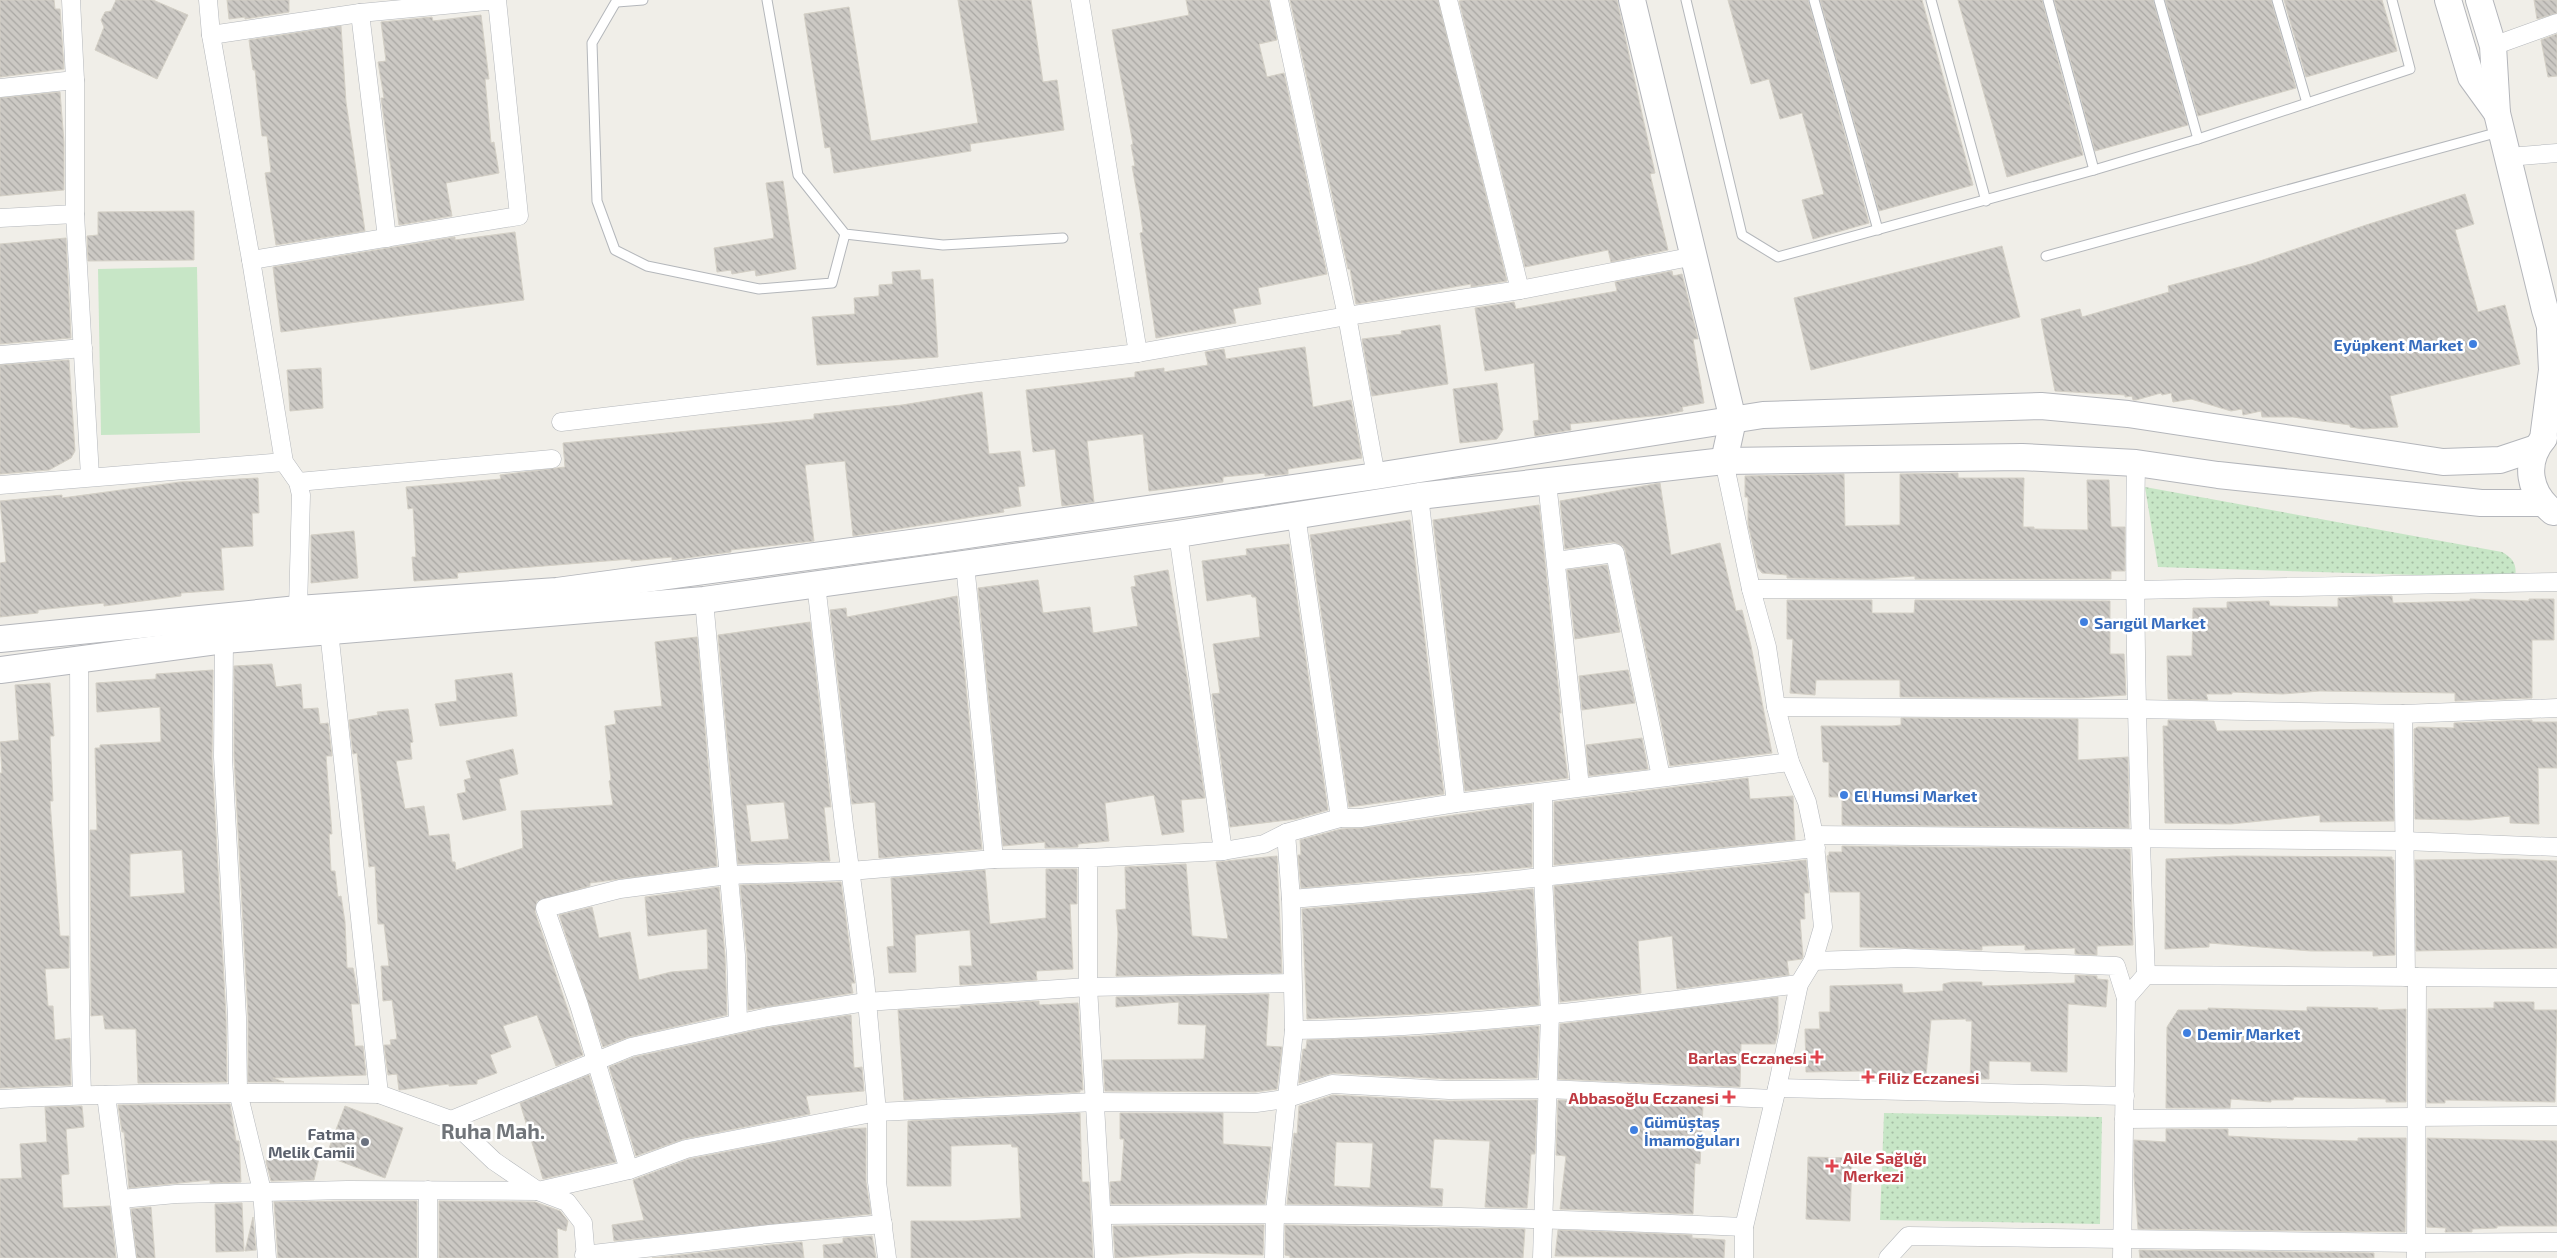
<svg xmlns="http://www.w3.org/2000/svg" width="2557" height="1258" viewBox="0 0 2557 1258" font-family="'Exo 2',sans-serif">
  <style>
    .grass { fill: #c7e6c6 }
    .park { fill: url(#park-dots) }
    .building { fill: url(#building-back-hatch); stroke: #d4d0c6; fill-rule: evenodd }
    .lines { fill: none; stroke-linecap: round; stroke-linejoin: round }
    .lane-casing { stroke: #b4b7bb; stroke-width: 11 }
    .street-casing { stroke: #b4b7bb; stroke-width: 19 }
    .secondary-casing { stroke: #b4b6bb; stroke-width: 28 }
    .lane { stroke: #fff; stroke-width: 9 }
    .street { stroke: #fff; stroke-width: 18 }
    .secondary { stroke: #fff; stroke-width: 26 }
    .shop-dot { fill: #3f7fe0; stroke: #fff; stroke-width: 2 }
    .health-dot { fill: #e0444e; stroke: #fff; stroke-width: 2 }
    .worship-dot { fill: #6b7280; stroke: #fff; stroke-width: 2 }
    .labels { text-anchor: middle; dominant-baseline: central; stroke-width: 5; stroke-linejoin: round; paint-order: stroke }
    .shop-label { font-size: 16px; font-weight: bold; fill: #366cbe; stroke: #fff; text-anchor: start }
    .health-label { font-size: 16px; font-weight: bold; fill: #be3a42; stroke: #fff; text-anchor: end }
    .worship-label { font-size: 16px; font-weight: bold; fill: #5b616d; stroke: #fff; text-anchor: end }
    .district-label { font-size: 21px; font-weight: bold; fill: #707479; stroke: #fff }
  </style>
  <defs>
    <pattern id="park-dots" width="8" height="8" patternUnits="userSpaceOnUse" patternTransform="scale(1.25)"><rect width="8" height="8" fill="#c7e6c6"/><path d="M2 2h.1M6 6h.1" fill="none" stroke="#a5bea5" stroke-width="1.8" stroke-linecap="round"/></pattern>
    <pattern id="building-back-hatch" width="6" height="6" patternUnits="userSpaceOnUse" patternTransform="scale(1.25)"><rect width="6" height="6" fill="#ccc9c4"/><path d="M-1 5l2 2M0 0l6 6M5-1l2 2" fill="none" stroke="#a9a7a3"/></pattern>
  </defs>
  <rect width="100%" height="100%" fill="#f0eee8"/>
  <polygon class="grass" points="197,267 200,433 101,435 98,269"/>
  <g class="park">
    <path d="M2145,487L2502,552C2514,559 2517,565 2515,578L2158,567Z"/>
    <polygon points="1884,1113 2102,1117 2100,1224 1880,1220"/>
  </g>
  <g class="building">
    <polygon points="0,0 54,0 55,9 60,9 64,69 0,77"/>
    <polygon points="116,0 153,0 188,15 157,79 95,50 104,27 101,20 105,12 111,11"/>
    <polygon points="227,0 289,0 289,12 245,19 245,17 229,19"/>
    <polygon points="958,0 1031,0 1043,82 1057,80 1064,130 970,144 971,151 834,173 830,147 825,148 804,14 849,7 871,141 978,123"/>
    <polygon points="1186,0 1269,0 1277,40 1259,44 1267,77 1284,73 1327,274 1258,288 1261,304 1233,309 1236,323 1156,338 1140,233 1143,232 1140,210 1132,166 1135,166 1131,145 1133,144 1112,30 1189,15"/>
    <polygon points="1290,0 1438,0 1507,281 1471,287 1471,284 1356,304 1350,269 1348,269"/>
    <polygon points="1465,0 1617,0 1655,173 1650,174 1668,250 1611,262 1608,250 1525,267 1459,1"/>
    <polygon points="1728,0 1808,0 1869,223 1813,239 1802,200 1824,194 1802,113 1780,119 1769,79 1751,84"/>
    <polygon points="1820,0 1922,0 1973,185 1879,211"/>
    <polygon points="1958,0 2042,0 2083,155 2007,177"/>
    <polygon points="2054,0 2153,0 2188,125 2095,151"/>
    <polygon points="2165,0 2271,0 2296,88 2198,116"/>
    <polygon points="2284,0 2382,0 2397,51 2306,77"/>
    <polygon points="2534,0 2557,0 2557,13 2537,19"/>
    <polygon points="481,15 489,79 485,79 491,143 494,142 499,173 446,183 452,216 399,225 381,98 384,98 378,62 386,61 381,22 432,17 433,21"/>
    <polygon points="341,26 346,102 365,231 276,245 265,173 271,172 267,136 262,136 255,70 253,70 249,40"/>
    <polygon points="2557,34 2557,76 2548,77 2541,40"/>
    <polygon points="60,92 64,142 64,190 0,196 0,98"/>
    <polygon points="783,181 796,269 756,276 755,270 732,274 731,270 717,272 714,248 774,238 766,183"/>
    <polygon points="2465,194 2474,224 2455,230 2478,312 2505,305 2520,364 2390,396 2398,427 2363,429 2350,427 2350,425 2293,417 2262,417 2261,411 2243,415 2242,409 2231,411 2191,399 2173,402 2171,393 2162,395 2161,393 2136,400 2133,400 2132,396 2125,397 2125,395 2055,391 2041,319 2080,309 2082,317 2169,292 2168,286 2251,264 2366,225"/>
    <polygon points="194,211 194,260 88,261 87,236 98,235 98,212"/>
    <polygon points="515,232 524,300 281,332 273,267 455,237 455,240"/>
    <polygon points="66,238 71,338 0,344 0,244"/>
    <polygon points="2002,246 2020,317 1811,370 1794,298"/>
    <polygon points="920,270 921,280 933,279 938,357 817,365 812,317 855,314 854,298 879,296 879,285 893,284 892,272"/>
    <polygon points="1672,271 1673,276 1682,274 1698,339 1693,339 1704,403 1682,407 1683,411 1663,415 1570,424 1571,430 1535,436 1533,421 1539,420 1534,363 1485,371 1475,308 1514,302 1516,309 1617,291 1615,282"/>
    <polygon points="1440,325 1448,384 1372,396 1362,339 1402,334 1401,331"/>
    <polygon points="1305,347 1313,407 1351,400 1362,458 1288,469 1288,474 1265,476 1265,473 1223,477 1223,482 1149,491 1143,434 1087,441 1094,502 1062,506 1055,449 1033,452 1026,390 1135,377 1135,372 1164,368 1164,372 1208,365 1205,352 1224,349 1226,359"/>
    <polygon points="69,360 75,451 71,458 49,470 0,474 0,365"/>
    <polygon points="321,368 323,408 290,411 287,370"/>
    <polygon points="1497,383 1503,430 1497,439 1460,443 1453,389"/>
    <polygon points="982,392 989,454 1020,451 1025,486 1018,487 1021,506 1003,509 1004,512 853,536 845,461 805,465 814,541 731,550 731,552 672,560 672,557 631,561 631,559 457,573 458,578 414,581 412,557 416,557 413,508 408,509 406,487 501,479 500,475 565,467 563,443 814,419 814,414 902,405"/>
    <polygon points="1958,473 1958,478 2024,478 2023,527 2034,527 2034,529 2088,530 2087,480 2109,480 2111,527 2125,527 2125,571 2111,571 2111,579 1915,579 1915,576 1872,579 1787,578 1787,575 1762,573 1758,568 1748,524 1748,497 1745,497 1745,476 1844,474 1845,526 1900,525 1900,474"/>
    <polygon points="258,478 259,513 252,513 253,546 221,548 224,590 181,593 181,596 104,606 104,603 38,610 38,613 0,617 0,563 6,562 0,501 62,495 62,498 180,482"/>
    <polygon points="1660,483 1671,555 1720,543 1736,611 1742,610 1751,646 1772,753 1670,766 1625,550 1623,546 1614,542 1565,549 1560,501"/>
    <polygon points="1539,505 1561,713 1559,713 1568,778 1465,791 1433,520"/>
    <polygon points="1410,520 1444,794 1349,807 1310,535"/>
    <polygon points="354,531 358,578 311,583 311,535"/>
    <polygon points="1289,544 1328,810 1296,819 1230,827 1212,694 1220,693 1213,644 1260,637 1256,597 1252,597 1251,594 1207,601 1202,561 1247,555 1246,549"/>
    <polygon points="1607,565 1620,632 1575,639 1567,570"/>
    <polygon points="1168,570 1188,683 1205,798 1181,800 1184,832 1162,835 1154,795 1105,803 1109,841 1078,844 1078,847 1045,848 1045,842 1003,846 978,588 1038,580 1043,613 1090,607 1093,633 1138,626 1131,587 1136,586 1134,576"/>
    <polygon points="957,596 982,849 879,858 875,802 852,804 830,610 846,608 847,617"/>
    <polygon points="2370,596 2392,596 2393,603 2470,601 2470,599 2529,601 2529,599 2554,599 2554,640 2532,640 2532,698 2455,701 2455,693 2320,691 2283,694 2232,692 2232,694 2206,694 2208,700 2168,699 2167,656 2192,656 2193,608 2227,608 2227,602 2269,601 2270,606 2338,607 2338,598"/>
    <polygon points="1787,600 1872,600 1872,613 1914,613 1915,600 2110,601 2110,654 2124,654 2126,695 2078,698 1900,697 1900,680 1816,680 1815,695 1790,693 1793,639 1787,639"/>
    <path d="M810,622L831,807H824L830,861L738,864L718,635ZM784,802L789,839L751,842L746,805Z"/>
    <polygon points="697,637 717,866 590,883 590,886 537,901 535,912 583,1055 556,1066 537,1015 503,1026 511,1047 490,1055 497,1073 477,1080 477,1084 449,1086 449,1084 399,1090 397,1074 388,1075 384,1045 391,1045 390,1040 397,1039 392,1000 383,1001 381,966 389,966 384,924 378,924 375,866 369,867 357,753 353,754 349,720 378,715 377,712 408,709 413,742 410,743 412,759 396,761 405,809 424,806 429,836 449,834 452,862 455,862 456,870 523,848 521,811 613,805 609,781 611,780 605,726 616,724 614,711 662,706 655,642"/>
    <polygon points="272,664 276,687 301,684 303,709 318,708 320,724 328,723 332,756 326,756 332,834 329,834 331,871 335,871 338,897 341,896 345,922 347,968 353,968 357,989 359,1004 351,1004 355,1046 363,1046 366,1075 273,1078 284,1082 248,1082 248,1016 234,757 234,666"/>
    <path d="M213,670L212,758L226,1017L227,1082L138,1083L136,1029H105L103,1015L91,1016L90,830H97L95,748H100V745L161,742L160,707L97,712L96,683L156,679V674ZM182,850L185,893L130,897V854Z"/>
    <polygon points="1628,670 1635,703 1582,710 1579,676"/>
    <polygon points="512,673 517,716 440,726 435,704 457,701 455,680"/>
    <polygon points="50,683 54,736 50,736 53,801 50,801 60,936 69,936 69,968 45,969 48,1006 53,1006 55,1040 70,1038 71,1085 0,1088 0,773 2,773 0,742 19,740 15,685"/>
    <polygon points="1901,718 2078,719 2078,760 2128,757 2129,828 1842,825 1842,797 1829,797 1829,762 1823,762 1821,726 1892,726 1901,725"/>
    <polygon points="2168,720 2214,721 2217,731 2393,729 2394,821 2320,822 2320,815 2231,824 2165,823 2163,726 2168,726"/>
    <polygon points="2532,720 2532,722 2557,722 2557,768 2538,768 2539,824 2510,823 2510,816 2471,820 2415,819 2414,729 2418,727 2454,728 2454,723"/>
    <polygon points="1642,738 1648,769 1589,776 1586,745"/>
    <polygon points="513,749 518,774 499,779 506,810 463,820 457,794 466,792 464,780 471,778 466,761"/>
    <polygon points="1748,778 1750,799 1793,796 1795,840 1554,865 1554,802"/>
    <polygon points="1532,804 1532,867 1301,888 1298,855 1301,855 1300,840 1341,829 1363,828"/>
    <polygon points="1842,846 2130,849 2133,945 2097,946 2097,955 2075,954 2075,948 2025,950 2025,945 1982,946 1982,950 1860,947 1860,892 1830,892 1827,856 1829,855 1829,852 1842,852"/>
    <polygon points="1277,856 1282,973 1116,976 1118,933 1116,910 1126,909 1125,867 1186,864 1192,936 1228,939 1216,862"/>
    <polygon points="2233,856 2392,857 2392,860 2394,860 2395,955 2373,956 2373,951 2311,951 2209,943 2209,947 2165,949 2166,859"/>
    <polygon points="2513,859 2557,861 2557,948 2416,951 2415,860"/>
    <polygon points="1806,860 1809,893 1804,893 1805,919 1800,919 1803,957 1802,959 1787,961 1789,975 1677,989 1672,936 1638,941 1641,993 1560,1002 1554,886"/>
    <polygon points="1046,869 1077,869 1077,904 1070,904 1073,969 1036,971 1037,980 960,985 959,966 972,966 970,930 915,935 916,972 889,973 887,947 894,946 891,878 985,870 990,924 1046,918"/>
    <polygon points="841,882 854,980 855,983 851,983 853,993 748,1010 747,954 740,885"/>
    <polygon points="719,887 725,956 727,1015 629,1037 603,1047 559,915 592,907 599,938 630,932 639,980 671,972 708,969 707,929 648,936 645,897"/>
    <polygon points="1533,889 1539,1005 1420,1014 1307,1019 1302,909"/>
    <polygon points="2075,975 2097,976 2097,979 2108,980 2106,1007 2068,1004 2067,1072 2031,1071 2031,1062 1989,1061 1989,1079 1970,1079 1972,1021 1966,1021 1966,1019 1931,1020 1926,1076 1864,1074 1864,1071 1806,1072 1805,1029 1820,1029 1819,1012 1830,1012 1830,986 1902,984 1903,993 1943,991 1943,984 1952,982 1982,982 1982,986 2075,983"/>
    <polygon points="1269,994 1266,1046 1282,1047 1277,1089 1255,1092 1105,1091 1103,1060 1204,1059 1206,1025 1178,1024 1179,1002 1116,1007 1116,997"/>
    <polygon points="1778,997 1778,1031 1775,1044 1741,1044 1740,1087 1558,1079 1560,1024"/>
    <polygon points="1039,1001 1039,1005 1078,1003 1083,1090 1080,1090 1080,1092 904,1100 898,1010 961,1008 960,1006"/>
    <polygon points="2494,1002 2534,1002 2534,1010 2557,1010 2555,1102 2445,1100 2445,1103 2427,1103 2428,1009 2494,1008"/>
    <polygon points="2307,1007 2378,1008 2377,1010 2406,1009 2406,1102 2386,1102 2386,1099 2294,1097 2293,1100 2271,1100 2271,1102 2231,1099 2230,1108 2166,1108 2167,1027 2178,1010 2208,1010 2208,1008 2307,1011"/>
    <polygon points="851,1015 854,1068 862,1067 864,1091 806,1096 810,1114 684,1139 636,1156 609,1067 634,1057 770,1027"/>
    <polygon points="1539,1026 1537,1078 1449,1079 1333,1073 1299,1083 1303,1049 1306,1049 1307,1040 1421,1036"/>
    <polygon points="589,1075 616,1162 543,1179 520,1103"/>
    <path d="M1333,1095L1448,1101L1537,1100L1535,1154H1531L1527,1208L1485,1207L1490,1141L1434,1139L1430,1188L1443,1189L1442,1206L1287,1204L1294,1133L1297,1134L1299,1106ZM1336,1142L1373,1143L1370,1188L1334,1186Z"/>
    <polygon points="1558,1100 1703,1106 1700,1164 1695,1163 1693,1214 1560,1209 1566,1156 1556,1155"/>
    <polygon points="230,1104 236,1141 239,1141 241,1182 210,1183 210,1180 129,1188 124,1132 122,1132 118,1105"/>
    <polygon points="82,1106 84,1127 66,1129 69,1174 61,1175 63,1208 110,1206 116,1258 0,1258 0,1179 22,1178 20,1144 47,1142 45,1107"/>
    <polygon points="345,1106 403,1128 385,1178 326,1156"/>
    <polygon points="1080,1113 1082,1182 1089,1182 1093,1258 911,1258 911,1221 968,1221 1021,1218 1018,1147 1012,1147 1011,1144 951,1146 951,1186 907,1186 908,1121"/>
    <polygon points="1120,1113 1223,1113 1223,1144 1271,1147 1265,1204 1111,1204 1110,1182 1121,1181 1124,1139 1120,1139"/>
    <polygon points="866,1128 866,1182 871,1214 614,1241 612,1225 644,1220 633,1180 689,1159 843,1129"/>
    <polygon points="2166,1129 2228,1129 2228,1136 2281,1139 2358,1141 2358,1138 2406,1138 2405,1232 2138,1229 2134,1177 2134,1140 2166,1142"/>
    <polygon points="2427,1138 2557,1141 2557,1226 2497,1226 2497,1228 2472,1229 2472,1232 2445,1232 2446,1228 2427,1227"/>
    <polygon points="270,1147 319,1158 314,1180 271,1181 266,1162"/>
    <polygon points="1808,1157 1852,1158 1850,1221 1806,1219"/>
    <polygon points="347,1201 417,1201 417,1258 278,1258 274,1202"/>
    <polygon points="439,1201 535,1202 560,1211 568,1221 566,1231 557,1228 558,1258 439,1258"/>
    <polygon points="242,1203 244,1251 216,1252 215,1204"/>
    <polygon points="151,1207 155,1258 137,1258 131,1209"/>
    <polygon points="253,1217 256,1250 245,1251"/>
    <polygon points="1264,1225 1263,1255 1192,1253 1115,1258 1113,1226"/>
    <polygon points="1285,1225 1525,1229 1523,1258 1290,1258 1290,1256 1285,1255"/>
    <polygon points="1558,1230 1692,1235 1692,1238 1725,1240 1724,1258 1555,1256"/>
    <polygon points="872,1236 876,1258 824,1258 823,1245 843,1243 843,1238"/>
    <polygon points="802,1242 804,1258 652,1258 770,1245"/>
    <polygon points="2139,1250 2374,1253 2374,1258 2140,1258"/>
  </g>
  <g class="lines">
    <g class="lane-casing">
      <g id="lane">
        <polyline points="617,0 592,43 597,201 615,250 647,266 759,289 832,283 845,234"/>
        <polyline points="767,0 798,175 845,234 943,245 1063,238"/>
        <polyline points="1686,0 1742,235 1778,257 2094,170 2198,139 2410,69 2392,0"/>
        <polyline points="1814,0 1878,230"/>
        <polyline points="1931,0 1986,201"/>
        <polyline points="2048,0 2094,170"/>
        <polyline points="2159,0 2198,139"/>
        <polyline points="2277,0 2307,103"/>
        <polyline points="617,2 643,0"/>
        <polyline points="2046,256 2499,132"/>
      </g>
    </g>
    <g class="street-casing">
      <g id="street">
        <polyline points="71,0 75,80 75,214 90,476"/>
        <polyline points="208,0 211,35 251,260 284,462 298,482 301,495 298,609"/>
        <polyline points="1080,0 1138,353"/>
        <polyline points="1279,0 1347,316 1376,476"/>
        <polyline points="1448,0 1520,290"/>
        <polyline points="360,13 387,238"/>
        <polyline points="211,35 360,13 497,0 519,216 251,260"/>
        <polyline points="2493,46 2557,23"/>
        <polyline points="0,88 75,80"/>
        <polyline points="2508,157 2557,153"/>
        <polyline points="0,218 75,214"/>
        <polyline points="0,355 83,348"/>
        <polyline points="561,422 1138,353 1347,316 1520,290 1695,256"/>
        <polyline points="1724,461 1751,589 1767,647 1776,707 1790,762 1807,802 1814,835 1823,927 1813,961 1799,984 1777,1088 1744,1227 1744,1258"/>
        <path d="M2136,463C2133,634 2139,804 2146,975"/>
        <polyline points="298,482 552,459"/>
        <polyline points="1547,482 1580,787"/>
        <polyline points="0,485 284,462"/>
        <polyline points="1419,496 1456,803"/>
        <polyline points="1296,515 1340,818"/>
        <polyline points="1178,534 1223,851"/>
        <polyline points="1556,561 1615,553 1661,777"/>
        <polyline points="816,584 844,825 865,979 877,1112 877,1182 887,1258"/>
        <polyline points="1751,589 2134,590 2557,582"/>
        <polyline points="704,600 736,955 738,1022"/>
        <polyline points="329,631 379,1094 451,1120 494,1161 538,1191 567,1202 583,1223 586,1258"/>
        <polyline points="224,640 223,757 237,1017 238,1092 262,1191 267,1258"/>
        <path d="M79,659C80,804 77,949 82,1094"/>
        <polyline points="1776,707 2136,709 2403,714"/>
        <polyline points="1814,835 2404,841 2557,847"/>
        <polyline points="994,859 1088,858"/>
        <polyline points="1291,899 1476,884 1816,848"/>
        <polyline points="1813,961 1905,958 2116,966 2126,998"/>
        <polyline points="2406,977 2403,714 2557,708"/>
        <path d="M1294,1030C1463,1028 1631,1006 1799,984"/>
        <polyline points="1777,1088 2125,1096"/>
        <polyline points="106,1095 127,1258"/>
        <path d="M0,1099C126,1092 252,1092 379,1094"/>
        <polyline points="2124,1119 2557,1116"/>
        <polyline points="451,1120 631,1047 768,1017 866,1002 1088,987 1291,983"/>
        <polyline points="629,1170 579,1005 545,908 620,889 728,875 850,871 994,859 965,564"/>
        <polyline points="121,1199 176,1194 347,1190 538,1191 629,1170 686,1149 877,1112 1095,1102 1256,1103 1285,1099 1332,1084 1449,1090 1547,1089 1774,1099"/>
        <path d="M1102,1215C1316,1212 1530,1217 1744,1227"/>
        <polyline points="584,1255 769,1234 883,1224"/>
        <polyline points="428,1258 428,1190"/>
        <polyline points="1104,1258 1088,987 1088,858 1223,851 1264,844 1286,833 1340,818 1361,818 1456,803 1790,762"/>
        <polyline points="1274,1258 1275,1212 1294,1030 1291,899 1286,833"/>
        <polyline points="1542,1258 1550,1014 1543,877 1543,794"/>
        <polyline points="1888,1258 1908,1236 2417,1243 2557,1242"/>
        <polyline points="2122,1258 2126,998 2146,975 2557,978"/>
        <polyline points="2416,1258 2417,977"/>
      </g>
    </g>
    <g class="secondary-casing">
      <g id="secondary">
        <polyline points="1632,0 1733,420 1724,461"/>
        <polyline points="2448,0 2471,77 2497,113"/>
        <polyline points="2479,0 2493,46 2497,113 2545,310 2557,349"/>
        <path d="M2544,438C2523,463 2529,493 2553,512"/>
        <polyline points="2543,439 2552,370 2550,331"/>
        <polyline points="0,639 298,609 557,591 933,540 1376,476 1763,415 2041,406 2128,414 2443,462 2500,460 2536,448"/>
        <polyline points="0,670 224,640 704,600 1178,534 1419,496 1724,461 2022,457 2136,463 2218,475 2481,503 2542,503"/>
      </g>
    </g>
    <use href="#lane" class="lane"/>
    <use href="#street" class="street"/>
    <use href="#secondary" class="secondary"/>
  </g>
  <g class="shop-dot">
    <circle cx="2473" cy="344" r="5"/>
    <circle cx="2084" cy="622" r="5"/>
    <circle cx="1844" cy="795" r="5"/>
    <circle cx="2187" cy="1033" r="5"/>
    <circle cx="1634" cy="1130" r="5"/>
  </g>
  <g class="health-dot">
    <path d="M1814.5 1049.5h5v5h5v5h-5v5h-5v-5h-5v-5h5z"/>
    <path d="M1865.5 1069.5h5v5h5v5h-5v5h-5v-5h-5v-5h5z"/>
    <path d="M1726.5 1089.5h5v5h5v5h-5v5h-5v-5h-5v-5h5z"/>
    <path d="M1829.5 1158.5h5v5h5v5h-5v5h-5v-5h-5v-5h5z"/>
  </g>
  <circle class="worship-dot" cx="365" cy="1142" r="5"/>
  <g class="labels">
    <g class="shop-label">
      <text x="2463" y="344" text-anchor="end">Eyüpkent Market</text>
      <text x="2094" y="622">Sarıgül Market</text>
      <text x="1854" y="795">El Humsi Market</text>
      <text x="2197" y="1033">Demir Market</text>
      <text x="1644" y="1121">Gümüştaş<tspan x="1644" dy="18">İmamoğuları</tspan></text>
    </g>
    <g class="health-label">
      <text x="1807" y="1057">Barlas Eczanesi</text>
      <text x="1878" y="1077" text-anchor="start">Filiz Eczanesi</text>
      <text x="1719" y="1097">Abbasoğlu Eczanesi</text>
      <text x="1843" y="1157" text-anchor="start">Aile Sağlığı<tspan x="1843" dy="18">Merkezi</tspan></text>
    </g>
    <g class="worship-label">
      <text x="355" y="1133">Fatma<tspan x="355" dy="18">Melik Camii</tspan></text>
    </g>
    <g class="district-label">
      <text x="493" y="1130">Ruha Mah.</text>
    </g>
  </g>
</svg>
